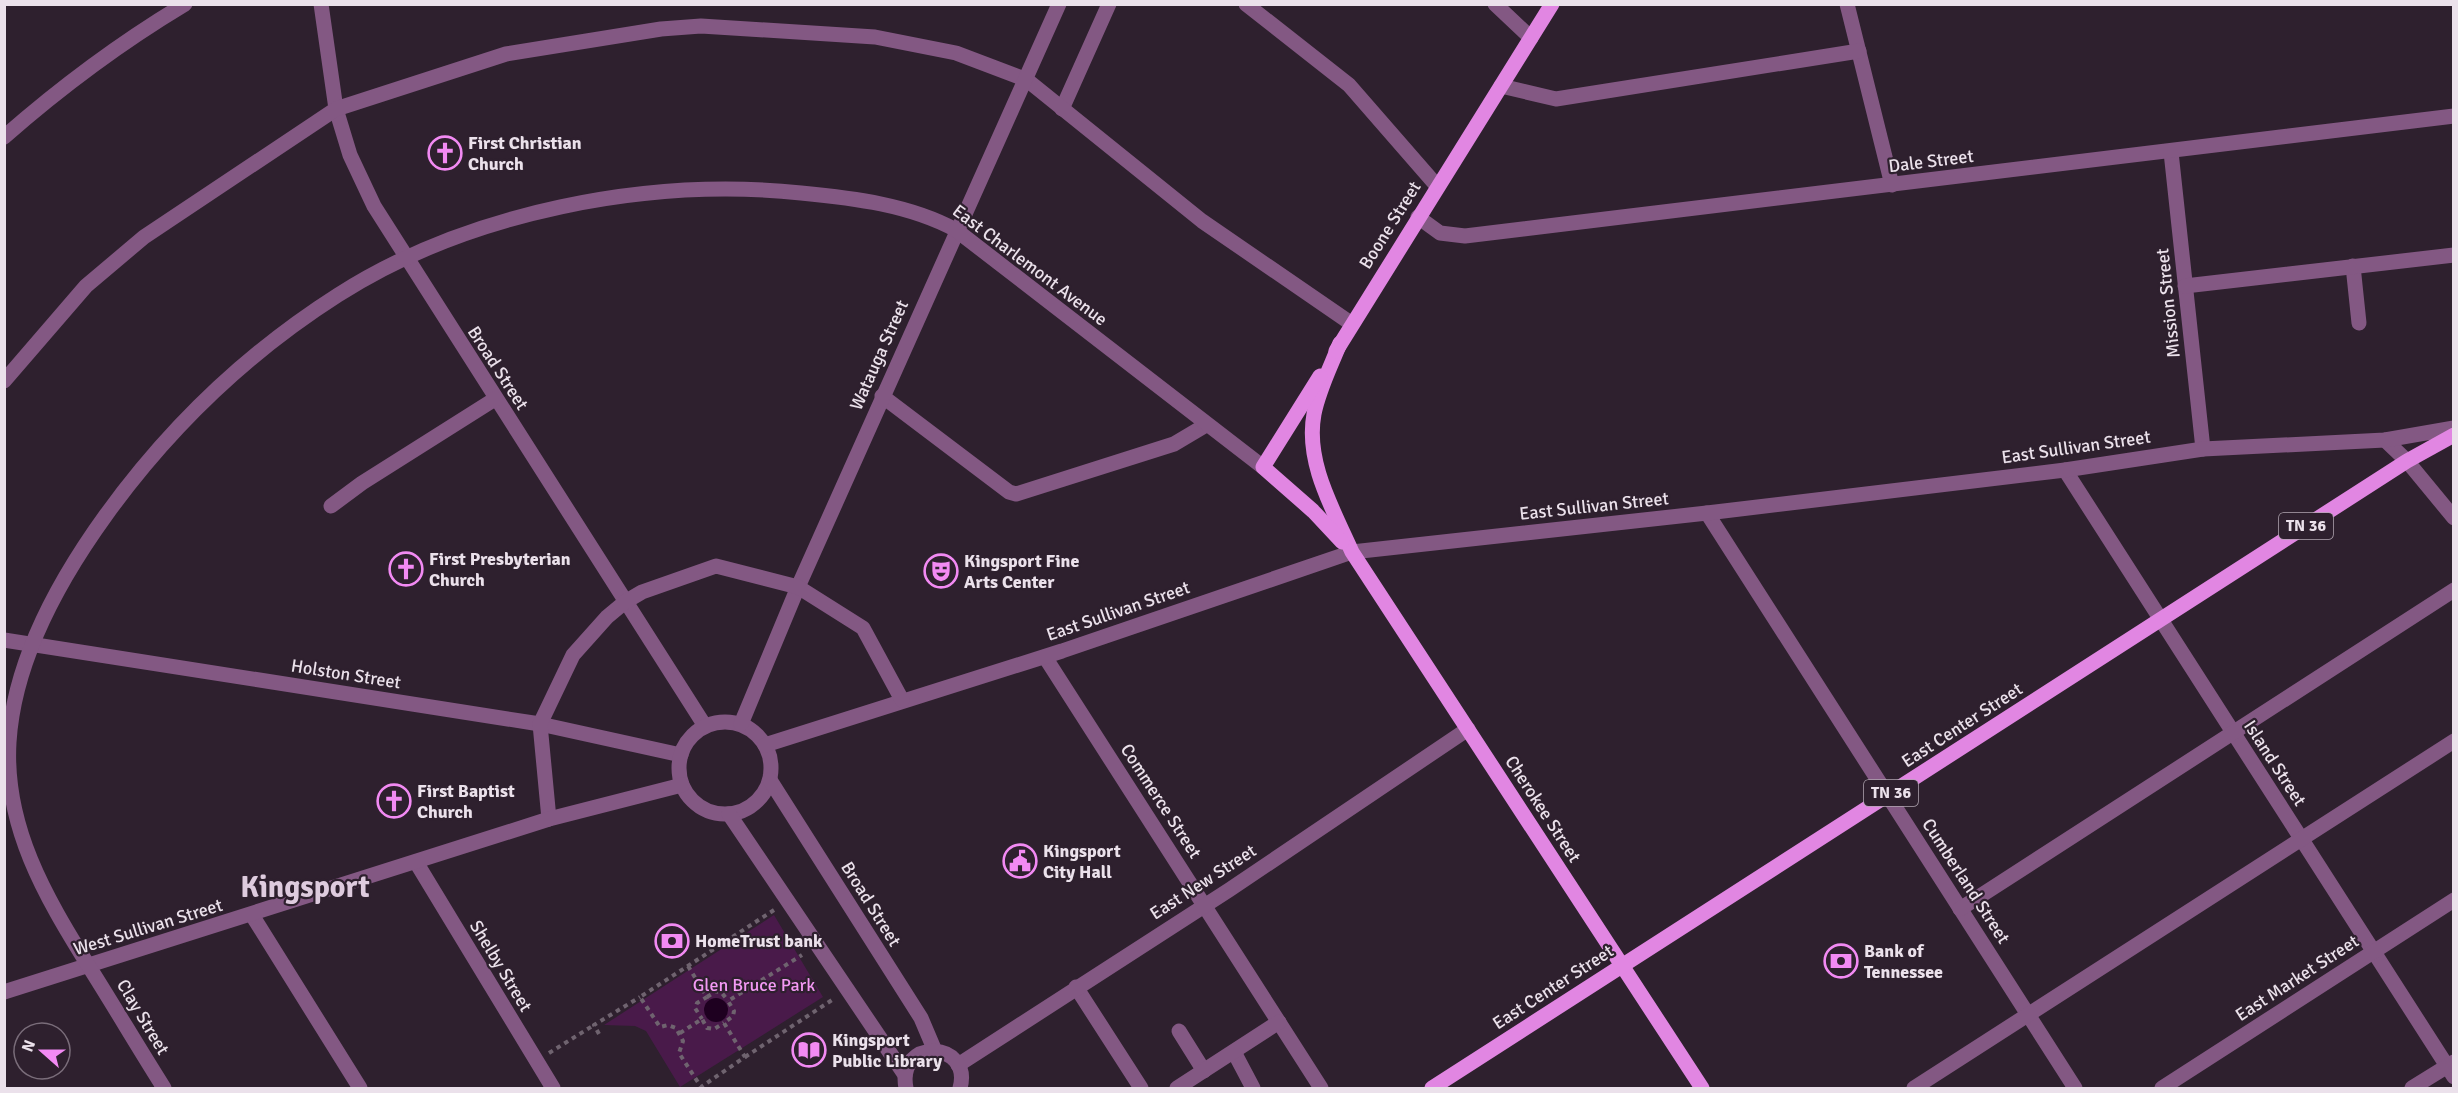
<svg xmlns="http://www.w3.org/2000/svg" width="2458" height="1093" viewBox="0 0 2458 1093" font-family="Signika,sans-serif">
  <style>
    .green { fill: #491a4a }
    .water { fill: #1e0020 }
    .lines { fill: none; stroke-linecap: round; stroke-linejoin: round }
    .path { stroke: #6f636f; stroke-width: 4; stroke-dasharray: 4.5 4.5; stroke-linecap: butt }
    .minor { stroke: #835883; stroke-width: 15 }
    .major { stroke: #e186e2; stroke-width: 15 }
    .labels { text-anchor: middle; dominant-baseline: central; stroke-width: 4.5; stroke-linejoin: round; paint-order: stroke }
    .shield { fill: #2e202e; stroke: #b2a7b2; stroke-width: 1.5 }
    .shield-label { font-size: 16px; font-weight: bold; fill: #ebe1eb }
    .poi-label { font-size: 18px; font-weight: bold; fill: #ebe1eb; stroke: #2e202e; text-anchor: start }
    .street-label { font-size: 18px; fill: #ebe1eb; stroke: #2e202e }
    .park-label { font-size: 18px; fill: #f399f4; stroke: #2e202e }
    .town-label { font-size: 30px; font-weight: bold; fill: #decbde; stroke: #2e202e }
  </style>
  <rect width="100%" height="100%" fill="#2e202e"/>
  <polygon class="green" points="774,915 823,997 680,1087 646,1031 635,1026 604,1025"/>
  <circle class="water" cx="716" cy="1010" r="12"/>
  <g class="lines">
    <g class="path">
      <polyline points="774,910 640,997 660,1027 668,1025 676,1028 683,1041 679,1053 701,1087 745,1057 724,1023 733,1016 734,1011 728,1001 802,955"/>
      <polyline points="688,966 707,997 697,1003 695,1008 702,1019"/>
      <polyline points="707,997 716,991 722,993 728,1001"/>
      <polyline points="680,1033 702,1019 707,1028 714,1029 724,1023"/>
      <polyline points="599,1034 594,1025 640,997"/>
      <polyline points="549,1053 594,1025"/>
      <polyline points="745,1057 832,1000"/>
    </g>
    <g class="minor">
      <polyline points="321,4 336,109 350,155 374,206 705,726"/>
      <polyline points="1246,4 1349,85 1437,186"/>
      <polyline points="1495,4 1531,38"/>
      <polyline points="1847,4 1892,185"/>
      <polyline points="1501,86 1556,99 1859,51"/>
      <polyline points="1062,109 1109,4"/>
      <path d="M4,137C61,87 120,43 185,4"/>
      <polyline points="2171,152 2203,449"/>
      <polyline points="1418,217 1440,233 1465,236 2454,116"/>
      <polyline points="2353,266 2359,323"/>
      <polyline points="2185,286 2454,255"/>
      <polyline points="4,381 86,286 144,237 336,109 506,54 661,29 701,26 875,37 956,53 1027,80 1202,221 1352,324"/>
      <polyline points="882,396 1009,492 1016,494 1174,444 1206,425"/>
      <polyline points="2385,440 2407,461 2454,518"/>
      <polyline points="2065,470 2454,1077"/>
      <polyline points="331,506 362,483 495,399"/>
      <polyline points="1707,513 2075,1088"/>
      <polyline points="4,640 540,724 681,755"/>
      <polyline points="1045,657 1321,1088"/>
      <circle cx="725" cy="768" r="46"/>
      <polyline points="741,724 798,587 1059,4"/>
      <polyline points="765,745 1062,651 1352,552 1707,513 2065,470 2203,449 2385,440 2454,428"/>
      <polyline points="770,780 921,1018 935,1051"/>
      <polyline points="729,814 905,1075"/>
      <polyline points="549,819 540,724 573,655 607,617 625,602 642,592 716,566 798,587 863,628 902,700"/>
      <polyline points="416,862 553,1088"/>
      <polyline points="1960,909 2454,590"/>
      <polyline points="252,915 360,1088"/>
      <polyline points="1076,987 1141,1088"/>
      <polyline points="4,992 549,819 682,785"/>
      <polyline points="1179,1031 1204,1071"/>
      <polyline points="1234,1052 1253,1088"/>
      <polyline points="958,1065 1229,890 1468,729"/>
      <path d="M164,1088C138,1047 114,1006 88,965C45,896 4,826 9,742C14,660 59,580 106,515C169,428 247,353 338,295C468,212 648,177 801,193C854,198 910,205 956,230L1263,467"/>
      <path d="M906,1088C896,1037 973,1041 960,1088"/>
      <polyline points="1177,1088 1279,1022"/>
      <polyline points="1914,1088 2454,741"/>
      <polyline points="2162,1088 2454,900"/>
      <polyline points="2412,1088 2454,1062"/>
    </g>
    <g class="major">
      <path d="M1340,343C1331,366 1319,389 1314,414C1305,462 1333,509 1352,552L1702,1088"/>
      <polyline points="1336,351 1552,4"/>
      <polyline points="1320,376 1263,467 1313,511 1342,542"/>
      <polyline points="1432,1088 2407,461 2454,435"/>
    </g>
  </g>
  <defs>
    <g id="church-ring" transform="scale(1.725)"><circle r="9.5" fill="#2e202e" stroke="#f28af3" stroke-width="1.5"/><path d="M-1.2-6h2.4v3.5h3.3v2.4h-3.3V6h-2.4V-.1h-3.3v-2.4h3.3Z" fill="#f28af3"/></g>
    <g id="theatre-ring" transform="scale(1.725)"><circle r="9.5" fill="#2e202e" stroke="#f28af3" stroke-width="1.5"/><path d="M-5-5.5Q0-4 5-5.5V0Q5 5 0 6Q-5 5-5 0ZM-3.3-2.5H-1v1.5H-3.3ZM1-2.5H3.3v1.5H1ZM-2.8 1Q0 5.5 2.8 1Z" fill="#f28af3"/></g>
    <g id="civic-ring" transform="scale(1.725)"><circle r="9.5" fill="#2e202e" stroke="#f28af3" stroke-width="1.5"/><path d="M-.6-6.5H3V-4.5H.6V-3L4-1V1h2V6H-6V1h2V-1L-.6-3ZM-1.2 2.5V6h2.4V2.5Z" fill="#f28af3"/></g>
    <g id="bank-ring" transform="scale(1.725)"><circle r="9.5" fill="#2e202e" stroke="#f28af3" stroke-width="1.5"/><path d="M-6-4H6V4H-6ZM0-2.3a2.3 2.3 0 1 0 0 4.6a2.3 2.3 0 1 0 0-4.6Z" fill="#f28af3"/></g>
    <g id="library-ring" transform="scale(1.725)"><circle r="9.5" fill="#2e202e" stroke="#f28af3" stroke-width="1.5"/><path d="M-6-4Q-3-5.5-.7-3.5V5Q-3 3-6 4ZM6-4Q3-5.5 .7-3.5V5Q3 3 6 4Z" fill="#f28af3"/></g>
  </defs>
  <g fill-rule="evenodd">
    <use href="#church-ring" x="445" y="153"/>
    <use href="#church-ring" x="406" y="569"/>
    <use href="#theatre-ring" x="941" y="571"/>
    <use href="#church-ring" x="394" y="801"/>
    <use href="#civic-ring" x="1020" y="861"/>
    <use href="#bank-ring" x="672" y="941"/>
    <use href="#bank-ring" x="1841" y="961"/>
    <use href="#library-ring" x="809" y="1050"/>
  </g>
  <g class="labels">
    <g class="shield">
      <rect x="2279" y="513" width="54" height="26" rx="4.5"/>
      <rect x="1864" y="780" width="54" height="26" rx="4.5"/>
    </g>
    <g class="shield-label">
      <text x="2306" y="526">TN 36</text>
      <text x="1891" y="793">TN 36</text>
    </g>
    <g class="poi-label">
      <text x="468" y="143">First Christian<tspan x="468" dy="21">Church</tspan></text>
      <text x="429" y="559">First Presbyterian<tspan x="429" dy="21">Church</tspan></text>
      <text x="964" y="561">Kingsport Fine<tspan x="964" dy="21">Arts Center</tspan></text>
      <text x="417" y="791">First Baptist<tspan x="417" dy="21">Church</tspan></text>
      <text x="1043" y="851">Kingsport<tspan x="1043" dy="21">City Hall</tspan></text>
      <text x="695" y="941">HomeTrust bank</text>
      <text x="1864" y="951">Bank of<tspan x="1864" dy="21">Tennessee</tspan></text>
      <text x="832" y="1040">Kingsport<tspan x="832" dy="21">Public Library</tspan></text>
    </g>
    <g class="street-label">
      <text transform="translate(1931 161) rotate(-7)">Dale Street</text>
      <text transform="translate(1390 225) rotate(-58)">Boone Street</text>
      <text transform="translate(1030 265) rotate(37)">East Charlemont Avenue</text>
      <text transform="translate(2168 303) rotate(-96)">Mission Street</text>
      <text transform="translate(879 355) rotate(-66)">Watauga Street</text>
      <text transform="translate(498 368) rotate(57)">Broad Street</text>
      <text transform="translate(2076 447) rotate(-8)">East Sullivan Street</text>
      <text transform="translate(1594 506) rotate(-6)">East Sullivan Street</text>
      <text transform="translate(1118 611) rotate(-19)">East Sullivan Street</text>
      <text transform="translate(346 674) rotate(9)">Holston Street</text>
      <text transform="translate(1962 725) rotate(-33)">East Center Street</text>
      <text transform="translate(2275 763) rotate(57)">Island Street</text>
      <text transform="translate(1161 801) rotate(57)">Commerce Street</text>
      <text transform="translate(1543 809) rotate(57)">Cherokee Street</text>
      <text transform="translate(1966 881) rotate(57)">Cumberland Street</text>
      <text transform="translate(1203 882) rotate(-33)">East New Street</text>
      <text transform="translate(871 904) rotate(58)">Broad Street</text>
      <text transform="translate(148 927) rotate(-17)">West Sullivan Street</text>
      <text transform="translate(501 966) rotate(59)">Shelby Street</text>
      <text transform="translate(2297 978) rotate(-33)">East Market Street</text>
      <text transform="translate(1553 987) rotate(-33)">East Center Street</text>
      <text transform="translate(143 1017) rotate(59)">Clay Street</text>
    </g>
    <g class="park-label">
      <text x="754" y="985">Glen Bruce Park</text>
    </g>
    <g class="town-label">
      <text x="305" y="887">Kingsport</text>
    </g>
  </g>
  <rect width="2458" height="1093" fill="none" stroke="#ebe1eb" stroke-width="12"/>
  <g transform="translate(42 1051) rotate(291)"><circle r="28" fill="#2e202e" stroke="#7a6d7a" stroke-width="1.5"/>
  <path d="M0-4.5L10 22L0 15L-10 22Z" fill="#f28af3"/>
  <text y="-9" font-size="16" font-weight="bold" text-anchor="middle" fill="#ebe1eb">N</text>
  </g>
</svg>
